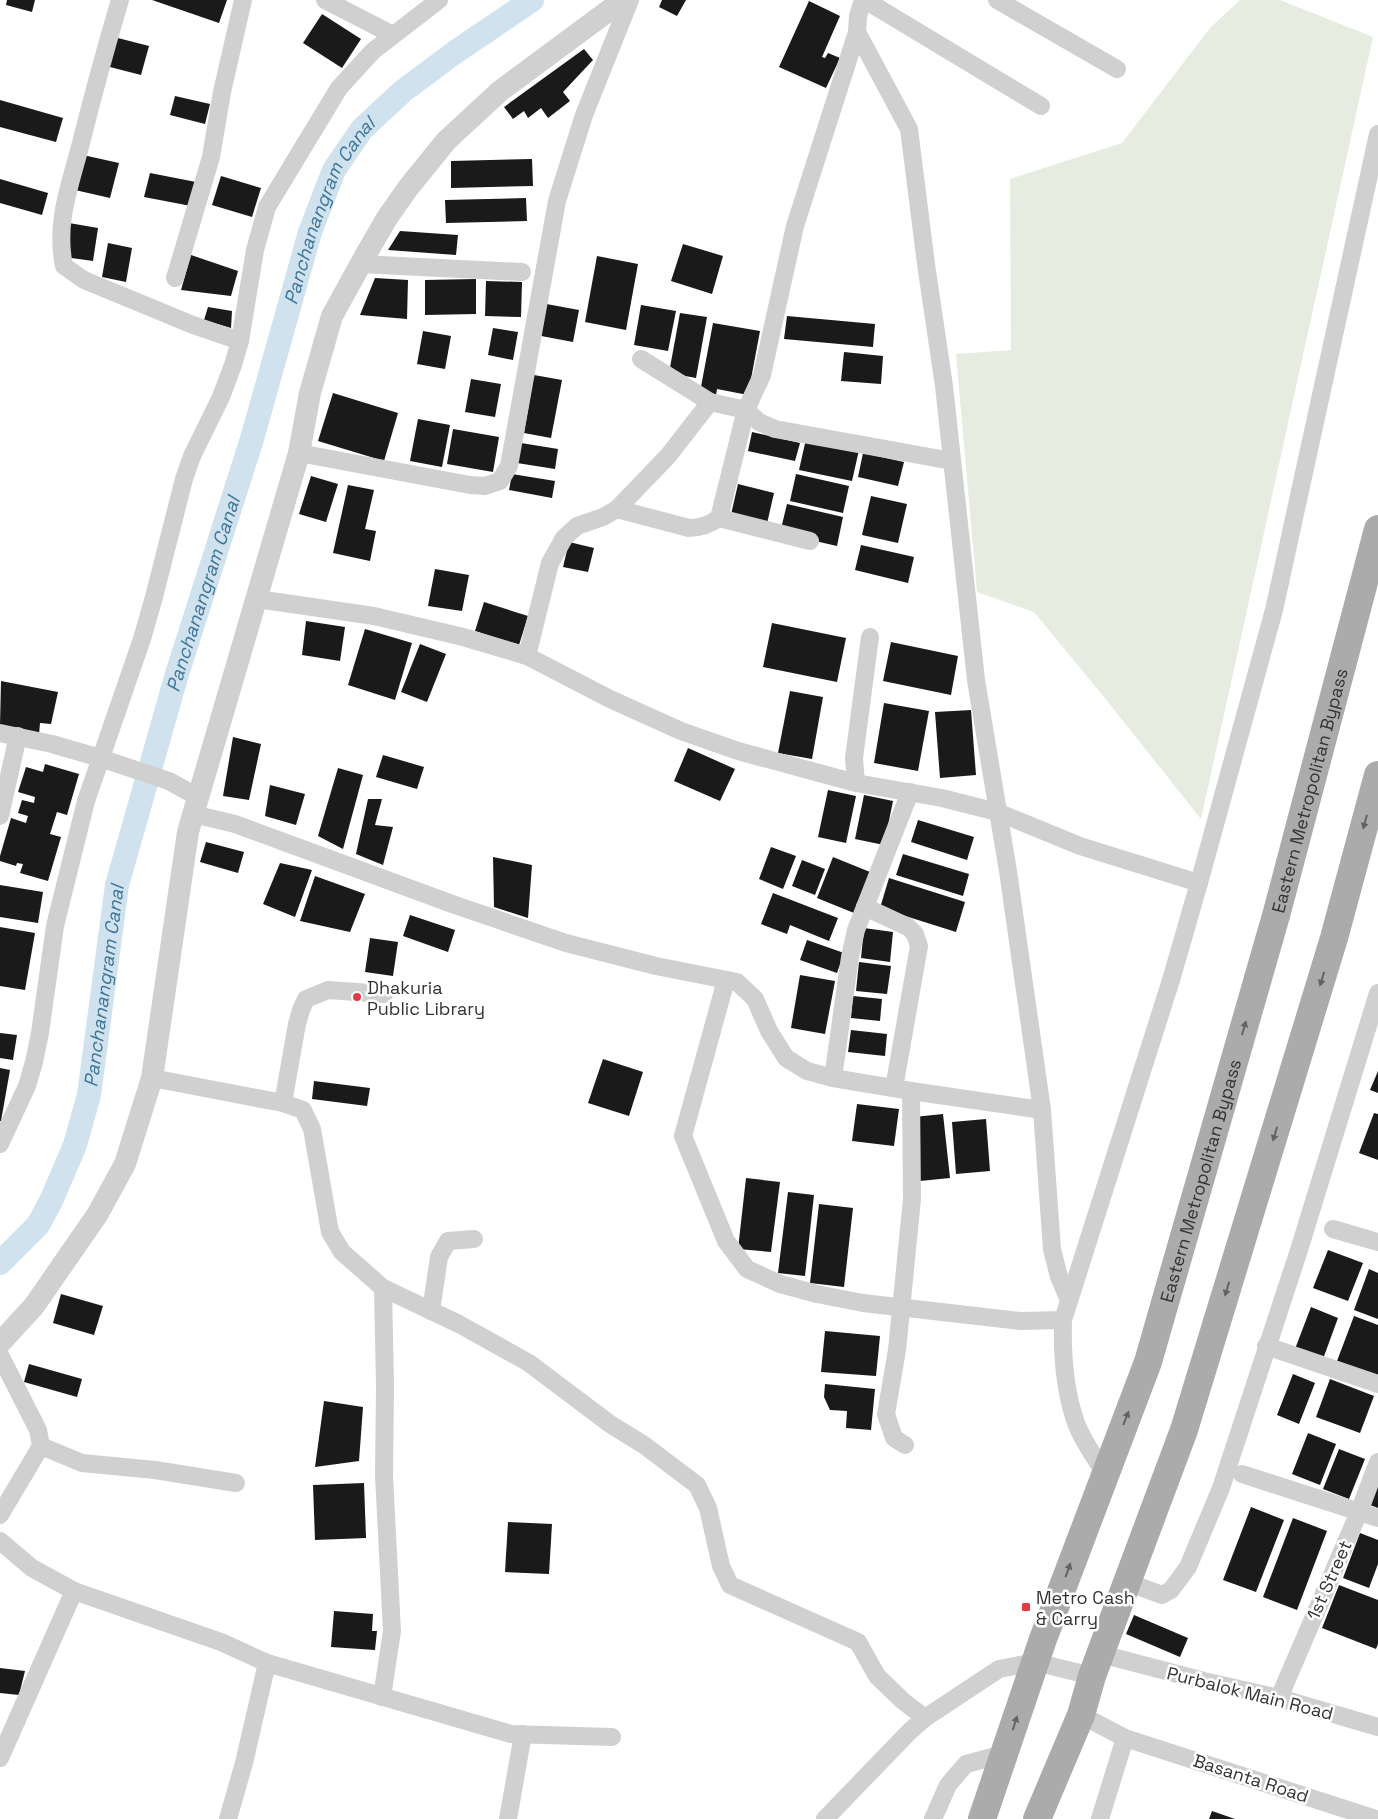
<svg xmlns="http://www.w3.org/2000/svg" width="1378" height="1819" viewBox="0 0 1378 1819" font-family="'Space Grotesk',sans-serif">
  <style>
    .green { fill: #e6ecdf }
    .lines { fill: none; stroke-linecap: round; stroke-linejoin: round }
    .canal { stroke: #cfe2ee; stroke-width: 24 }
    .building { fill: #1a1a1a }
    .minor { stroke: #d0d0d0; stroke-width: 18 }
    .tertiary { stroke: #d0d0d0; stroke-width: 22 }
    .primary { stroke: #ababab; stroke-width: 28 }
    .oneway { fill: #636363 }
    .poi-dot { fill: #e63946; stroke: #fff; stroke-width: 2 }
    .labels { text-anchor: middle; dominant-baseline: central; stroke-width: 5; stroke-linejoin: round; paint-order: stroke }
    .street-label { font-size: 18px; fill: #333; stroke: #fff }
    .poi-label { font-size: 18px; fill: #333; stroke: #fff; text-anchor: start }
    .water-label { font-size: 19px; font-style: italic; fill: #3f7597; stroke: #fff }
  </style>
  <rect width="100%" height="100%" fill="#fff"/>
  <polygon class="green" points="1240,0 1280,0 1373,37 1201,819 1104,697 1034,612 977,592 956,354 1011,350 1010,179 1122,143 1210,28"/>
  <g class="lines">
    <path class="canal" id="s1" d="M0,1263L38,1225L51,1201L75,1145L89,1095L117,885L177,674L252,439L310,232L334,170L362,129L403,91L454,53L532,0"/>
  </g>
  <g class="building">
    <polygon points="7,0 35,0 32,12 6,5"/>
    <polygon points="152,0 227,0 219,23"/>
    <polygon points="662,0 686,0 677,16 659,7"/>
    <polygon points="809,1 840,16 822,57 825,58 828,53 840,58 826,88 779,67"/>
    <polygon points="322,14 361,39 342,68 303,43"/>
    <polygon points="114,37 149,46 141,75 106,66"/>
    <polygon points="584,49 593,60 563,92 570,101 548,118 541,108 528,118 524,111 513,119 504,107"/>
    <polygon points="175,96 210,104 205,124 170,115"/>
    <polygon points="0,100 63,118 56,142 0,127"/>
    <polygon points="83,155 119,163 110,198 75,190"/>
    <polygon points="532,159 533,186 451,188 451,161"/>
    <polygon points="150,173 196,182 191,206 144,197"/>
    <polygon points="221,176 261,188 252,217 212,205"/>
    <polygon points="0,179 48,193 42,215 0,203"/>
    <polygon points="526,198 527,221 446,223 445,200"/>
    <polygon points="69,223 98,228 93,261 64,257"/>
    <polygon points="400,231 458,235 456,255 388,250"/>
    <polygon points="108,243 132,248 126,282 102,277"/>
    <polygon points="683,244 723,256 712,294 671,281"/>
    <polygon points="191,255 238,271 231,296 181,290"/>
    <polygon points="597,256 638,264 626,330 585,322"/>
    <polygon points="375,278 408,280 407,319 360,315"/>
    <polygon points="476,279 476,314 425,315 425,280"/>
    <polygon points="486,281 522,282 521,317 485,316"/>
    <polygon points="541,303 579,310 573,342 536,335"/>
    <polygon points="641,305 676,311 668,351 634,345"/>
    <polygon points="208,307 232,311 231,328 204,320"/>
    <polygon points="680,313 707,317 696,378 669,373"/>
    <polygon points="787,316 875,324 873,347 784,339"/>
    <polygon points="713,323 760,331 748,395 717,389 716,395 700,392"/>
    <polygon points="493,328 518,332 513,360 488,355"/>
    <polygon points="423,331 451,336 445,369 417,364"/>
    <polygon points="844,352 883,356 881,384 841,381"/>
    <polygon points="534,375 562,380 551,438 524,433"/>
    <polygon points="471,379 501,384 495,417 465,412"/>
    <polygon points="333,393 398,413 384,461 318,441"/>
    <polygon points="418,419 450,425 442,467 410,461"/>
    <polygon points="453,429 499,437 493,472 447,464"/>
    <polygon points="752,432 800,443 795,461 748,451"/>
    <polygon points="806,439 859,450 852,481 799,470"/>
    <polygon points="521,443 558,449 555,469 517,463"/>
    <polygon points="863,453 904,462 898,486 858,477"/>
    <polygon points="512,474 555,481 552,498 509,490"/>
    <polygon points="796,474 849,486 843,513 790,501"/>
    <polygon points="311,476 338,484 326,522 299,514"/>
    <polygon points="738,484 774,493 766,528 730,519"/>
    <polygon points="348,485 374,490 365,529 376,531 370,561 333,553"/>
    <polygon points="871,496 907,504 898,543 862,535"/>
    <polygon points="787,504 843,517 837,546 780,533"/>
    <polygon points="569,542 594,548 588,572 563,567"/>
    <polygon points="861,545 914,557 908,583 855,570"/>
    <polygon points="435,569 469,575 462,611 428,606"/>
    <polygon points="484,602 528,616 519,645 475,631"/>
    <polygon points="306,621 345,627 340,661 302,655"/>
    <polygon points="772,623 846,638 837,682 763,667"/>
    <polygon points="365,629 412,643 395,700 348,685"/>
    <polygon points="891,642 958,656 951,695 883,681"/>
    <polygon points="420,644 446,654 427,702 401,692"/>
    <polygon points="1,681 58,692 51,724 40,723 39,735 0,725"/>
    <polygon points="790,691 823,697 812,759 778,753"/>
    <polygon points="884,703 929,711 918,771 874,763"/>
    <polygon points="971,710 976,775 940,778 935,712"/>
    <polygon points="233,737 261,744 249,800 223,796"/>
    <polygon points="688,748 735,769 720,801 674,781"/>
    <polygon points="383,755 424,767 417,789 376,777"/>
    <polygon points="45,764 79,774 67,815 57,812 50,834 61,837 48,881 20,873 23,864 17,863 16,866 0,861 0,856 11,818 26,823 28,816 18,813 22,800 34,803 35,797 18,792 26,767 43,772"/>
    <polygon points="338,768 363,775 343,849 318,836"/>
    <polygon points="270,785 305,794 296,825 265,816"/>
    <polygon points="828,790 856,796 846,843 818,837"/>
    <polygon points="864,795 893,801 884,845 855,839"/>
    <polygon points="368,799 382,799 375,825 393,827 383,865 356,854"/>
    <polygon points="918,820 974,837 967,860 911,842"/>
    <polygon points="206,842 244,852 238,873 200,862"/>
    <polygon points="771,847 796,856 783,889 759,879"/>
    <polygon points="903,854 969,874 963,896 896,875"/>
    <polygon points="493,857 532,865 528,918 494,907"/>
    <polygon points="833,857 870,872 854,913 817,898"/>
    <polygon points="802,860 825,869 815,895 792,886"/>
    <polygon points="280,863 312,870 295,917 263,904"/>
    <polygon points="315,876 365,894 350,932 300,921"/>
    <polygon points="889,878 965,902 956,932 880,908"/>
    <polygon points="0,885 43,892 38,923 0,917"/>
    <polygon points="773,893 838,918 829,941 790,925 787,934 761,924"/>
    <polygon points="410,915 455,930 448,952 403,936"/>
    <polygon points="0,927 35,933 25,990 0,986"/>
    <polygon points="864,928 893,932 890,962 861,958"/>
    <polygon points="370,938 398,942 393,976 365,972"/>
    <polygon points="807,940 844,953 837,973 800,960"/>
    <polygon points="859,962 891,966 887,994 856,991"/>
    <polygon points="800,975 835,981 825,1034 791,1028"/>
    <polygon points="853,996 882,999 880,1021 851,1018"/>
    <polygon points="851,1030 887,1034 885,1056 848,1052"/>
    <polygon points="0,1033 17,1035 13,1060 0,1058"/>
    <polygon points="603,1059 643,1072 629,1116 588,1103"/>
    <polygon points="0,1068 10,1070 1,1121 0,1121"/>
    <polygon points="1378,1071 1378,1093 1370,1090"/>
    <polygon points="314,1081 370,1088 367,1106 312,1099"/>
    <polygon points="857,1104 899,1109 894,1146 852,1141"/>
    <polygon points="1374,1113 1378,1114 1378,1160 1359,1153"/>
    <polygon points="943,1114 950,1178 920,1181 914,1117"/>
    <polygon points="986,1119 990,1171 956,1174 952,1122"/>
    <polygon points="746,1178 780,1182 771,1252 738,1249"/>
    <polygon points="788,1192 814,1195 805,1276 778,1273"/>
    <polygon points="819,1204 853,1208 844,1287 810,1283"/>
    <polygon points="1328,1250 1363,1263 1348,1301 1313,1288"/>
    <polygon points="1369,1269 1378,1273 1378,1319 1354,1310"/>
    <polygon points="61,1294 103,1306 94,1335 53,1323"/>
    <polygon points="1311,1307 1338,1318 1323,1359 1295,1349"/>
    <polygon points="1354,1316 1378,1325 1378,1377 1337,1361"/>
    <polygon points="825,1331 880,1336 876,1376 821,1372"/>
    <polygon points="29,1364 82,1379 77,1397 24,1382"/>
    <polygon points="1293,1374 1315,1383 1299,1424 1277,1415"/>
    <polygon points="1330,1379 1374,1396 1360,1433 1316,1417"/>
    <polygon points="825,1384 875,1389 871,1430 846,1428 847,1411 830,1410 824,1397"/>
    <polygon points="324,1401 363,1407 359,1461 315,1467"/>
    <polygon points="1308,1433 1336,1444 1320,1485 1292,1474"/>
    <polygon points="1339,1449 1365,1459 1349,1499 1323,1489"/>
    <polygon points="364,1483 366,1538 315,1540 313,1485"/>
    <polygon points="1378,1483 1378,1508 1370,1505"/>
    <polygon points="1251,1507 1284,1520 1256,1592 1223,1580"/>
    <polygon points="1293,1518 1327,1531 1297,1610 1263,1597"/>
    <polygon points="508,1522 552,1524 549,1574 505,1572"/>
    <polygon points="1360,1533 1378,1540 1378,1564 1369,1588 1343,1578"/>
    <polygon points="1339,1585 1378,1600 1378,1644 1376,1649 1322,1628"/>
    <polygon points="334,1611 373,1614 372,1631 377,1631 375,1650 331,1647"/>
    <polygon points="1134,1615 1188,1638 1180,1657 1126,1634"/>
    <polygon points="0,1668 25,1671 19,1695 0,1693"/>
    <polygon points="1212,1811 1235,1819 1209,1819"/>
  </g>
  <g class="lines">
    <g class="minor">
      <path d="M120,0C106,47 93,95 81,143C70,186 55,222 64,266L84,280L193,325L240,341"/>
      <polyline points="325,0 393,35"/>
      <polyline points="865,0 1041,106"/>
      <polyline points="997,0 1117,69"/>
      <polyline points="857,32 909,129 926,264 944,386 976,680 1008,871 1042,1110 1052,1249 1059,1277 1069,1300"/>
      <polyline points="361,264 522,272"/>
      <polyline points="175,278 211,157 222,92 243,0"/>
      <polyline points="641,359 710,402"/>
      <polyline points="746,410 759,422 775,429 952,461"/>
      <polyline points="299,453 470,485 485,486 500,481 509,466 557,201 584,115 630,0"/>
      <path d="M617,509L689,528C701,528 709,525 719,518L746,410"/>
      <polyline points="719,518 810,541"/>
      <polyline points="257,599 374,616 463,637 527,656 610,699 681,731 738,751 856,783 942,798 997,812 1080,846 1199,883"/>
      <polyline points="527,656 550,563 564,538 577,526 603,517 617,509 668,456 710,402 746,410 762,375 795,226 857,32 858,16 863,0"/>
      <polyline points="0,733 52,744 100,758 169,781 198,797"/>
      <polyline points="856,783 854,758 870,637"/>
      <polyline points="193,814 235,824 455,905 566,943 656,966 737,982 755,999 769,1031 786,1058 807,1071 833,1078 911,1091 1042,1110"/>
      <polyline points="0,816 18,736"/>
      <polyline points="865,907 908,927 915,934 919,946 894,1088"/>
      <polyline points="726,980 683,1136 726,1241 747,1269 780,1284 817,1294 863,1303 1020,1321 1063,1320"/>
      <polyline points="152,1078 283,1103 303,1110 312,1129 330,1232 342,1252 383,1288 459,1324 529,1363 610,1424 644,1445 697,1485 708,1508 721,1566 730,1585 858,1642 877,1676 903,1701 925,1718"/>
      <polyline points="833,1078 850,957 856,930 910,792"/>
      <polyline points="283,1103 297,1024 301,1010 306,999 328,990 384,994"/>
      <polyline points="0,1144 27,1086 34,1062 40,1033 55,926 86,801 142,639 154,597 184,479 192,456 221,397 233,365 240,341 255,250 267,207 339,88 373,51 439,0"/>
      <polyline points="1333,1229 1378,1242"/>
      <polyline points="431,1311 439,1257 448,1241 474,1239"/>
      <polyline points="1266,1346 1378,1384"/>
      <polyline points="0,1355 38,1430 41,1446 0,1515"/>
      <polyline points="905,1445 894,1438 886,1414 897,1350 912,1199 911,1091"/>
      <polyline points="41,1446 82,1463 155,1470 236,1483"/>
      <path d="M1105,1474C1095,1457 1081,1439 1075,1420C1064,1387 1062,1354 1063,1320L1171,980L1199,883L1274,610L1378,134"/>
      <polyline points="1242,1474 1378,1518"/>
      <polyline points="0,1541 32,1568 74,1591 221,1642 267,1663 511,1734 612,1737"/>
      <polyline points="1127,1582 1162,1595 1171,1590 1188,1567 1221,1488 1299,1250 1378,993"/>
      <polyline points="1101,1654 1204,1681 1279,1698 1378,1727"/>
      <polyline points="382,1697 392,1631 384,1476 385,1387 383,1288"/>
      <polyline points="1279,1698 1359,1512 1378,1462"/>
      <polyline points="1081,1715 1125,1738 1376,1819"/>
      <polyline points="0,1758 74,1591"/>
      <polyline points="228,1819 244,1763 267,1663"/>
      <polyline points="508,1819 523,1734"/>
      <polyline points="825,1819 909,1732 925,1718 999,1669 1035,1662 1092,1676"/>
      <polyline points="933,1819 948,1785 966,1764 992,1757 1002,1761"/>
      <polyline points="1100,1819 1125,1738"/>
    </g>
    <polyline class="tertiary" points="0,1343 34,1306 97,1215 125,1164 152,1078 188,832 299,453 310,393 332,316 369,249 387,218 408,188 446,141 500,91 623,0"/>
    <g class="primary">
      <path id="s2" d="M982,1819L1043,1639L1148,1362L1277,912L1378,529"/>
      <polyline points="1037,1819 1081,1715 1092,1676 1184,1430 1334,938 1378,775"/>
    </g>
  </g>
  <defs><path id="oneway-solid" d="M-6-.8H1V-3.2L6.5 0L1 3.2V.8H-6Z" transform="scale(1.25)"/></defs>
  <g class="oneway">
    <use href="#oneway-solid" transform="translate(1365 822) rotate(105)"/>
    <use href="#oneway-solid" transform="translate(1322 979) rotate(107)"/>
    <use href="#oneway-solid" transform="translate(1244 1028) rotate(-74)"/>
    <use href="#oneway-solid" transform="translate(1275 1134) rotate(107)"/>
    <use href="#oneway-solid" transform="translate(1227 1289) rotate(107)"/>
    <use href="#oneway-solid" transform="translate(1126 1418) rotate(-69)"/>
    <use href="#oneway-solid" transform="translate(1068 1570) rotate(-70)"/>
    <use href="#oneway-solid" transform="translate(1015 1723) rotate(-72)"/>
  </g>
  <g class="poi-dot">
    <circle cx="357" cy="997" r="5"/>
    <rect x="1021" y="1602" width="10" height="10" rx="2.5"/>
  </g>
  <g class="labels">
    <g class="street-label">
      <text stroke="none"><textPath href="#s2" startOffset="1080">Eastern Metropolitan Bypass</textPath></text>
      <text stroke="none"><textPath href="#s2" startOffset="675">Eastern Metropolitan Bypass</textPath></text>
      <text transform="translate(1329 1580) rotate(-66)">1st Street</text>
      <text transform="translate(1250 1693) rotate(14)">Purbalok Main Road</text>
      <text transform="translate(1251 1778) rotate(18)">Basanta Road</text>
    </g>
    <g class="poi-label">
      <text x="367" y="987">Dhakuria<tspan x="367" dy="21">Public Library</tspan></text>
      <text x="1036" y="1597">Metro Cash<tspan x="1036" dy="21">&amp; Carry</tspan></text>
    </g>
    <g class="water-label">
      <text stroke="none"><textPath href="#s1" startOffset="1114">Panchanangram Canal</textPath></text>
      <text stroke="none"><textPath href="#s1" startOffset="709">Panchanangram Canal</textPath></text>
      <text stroke="none"><textPath href="#s1" startOffset="304">Panchanangram Canal</textPath></text>
    </g>
  </g>
</svg>
